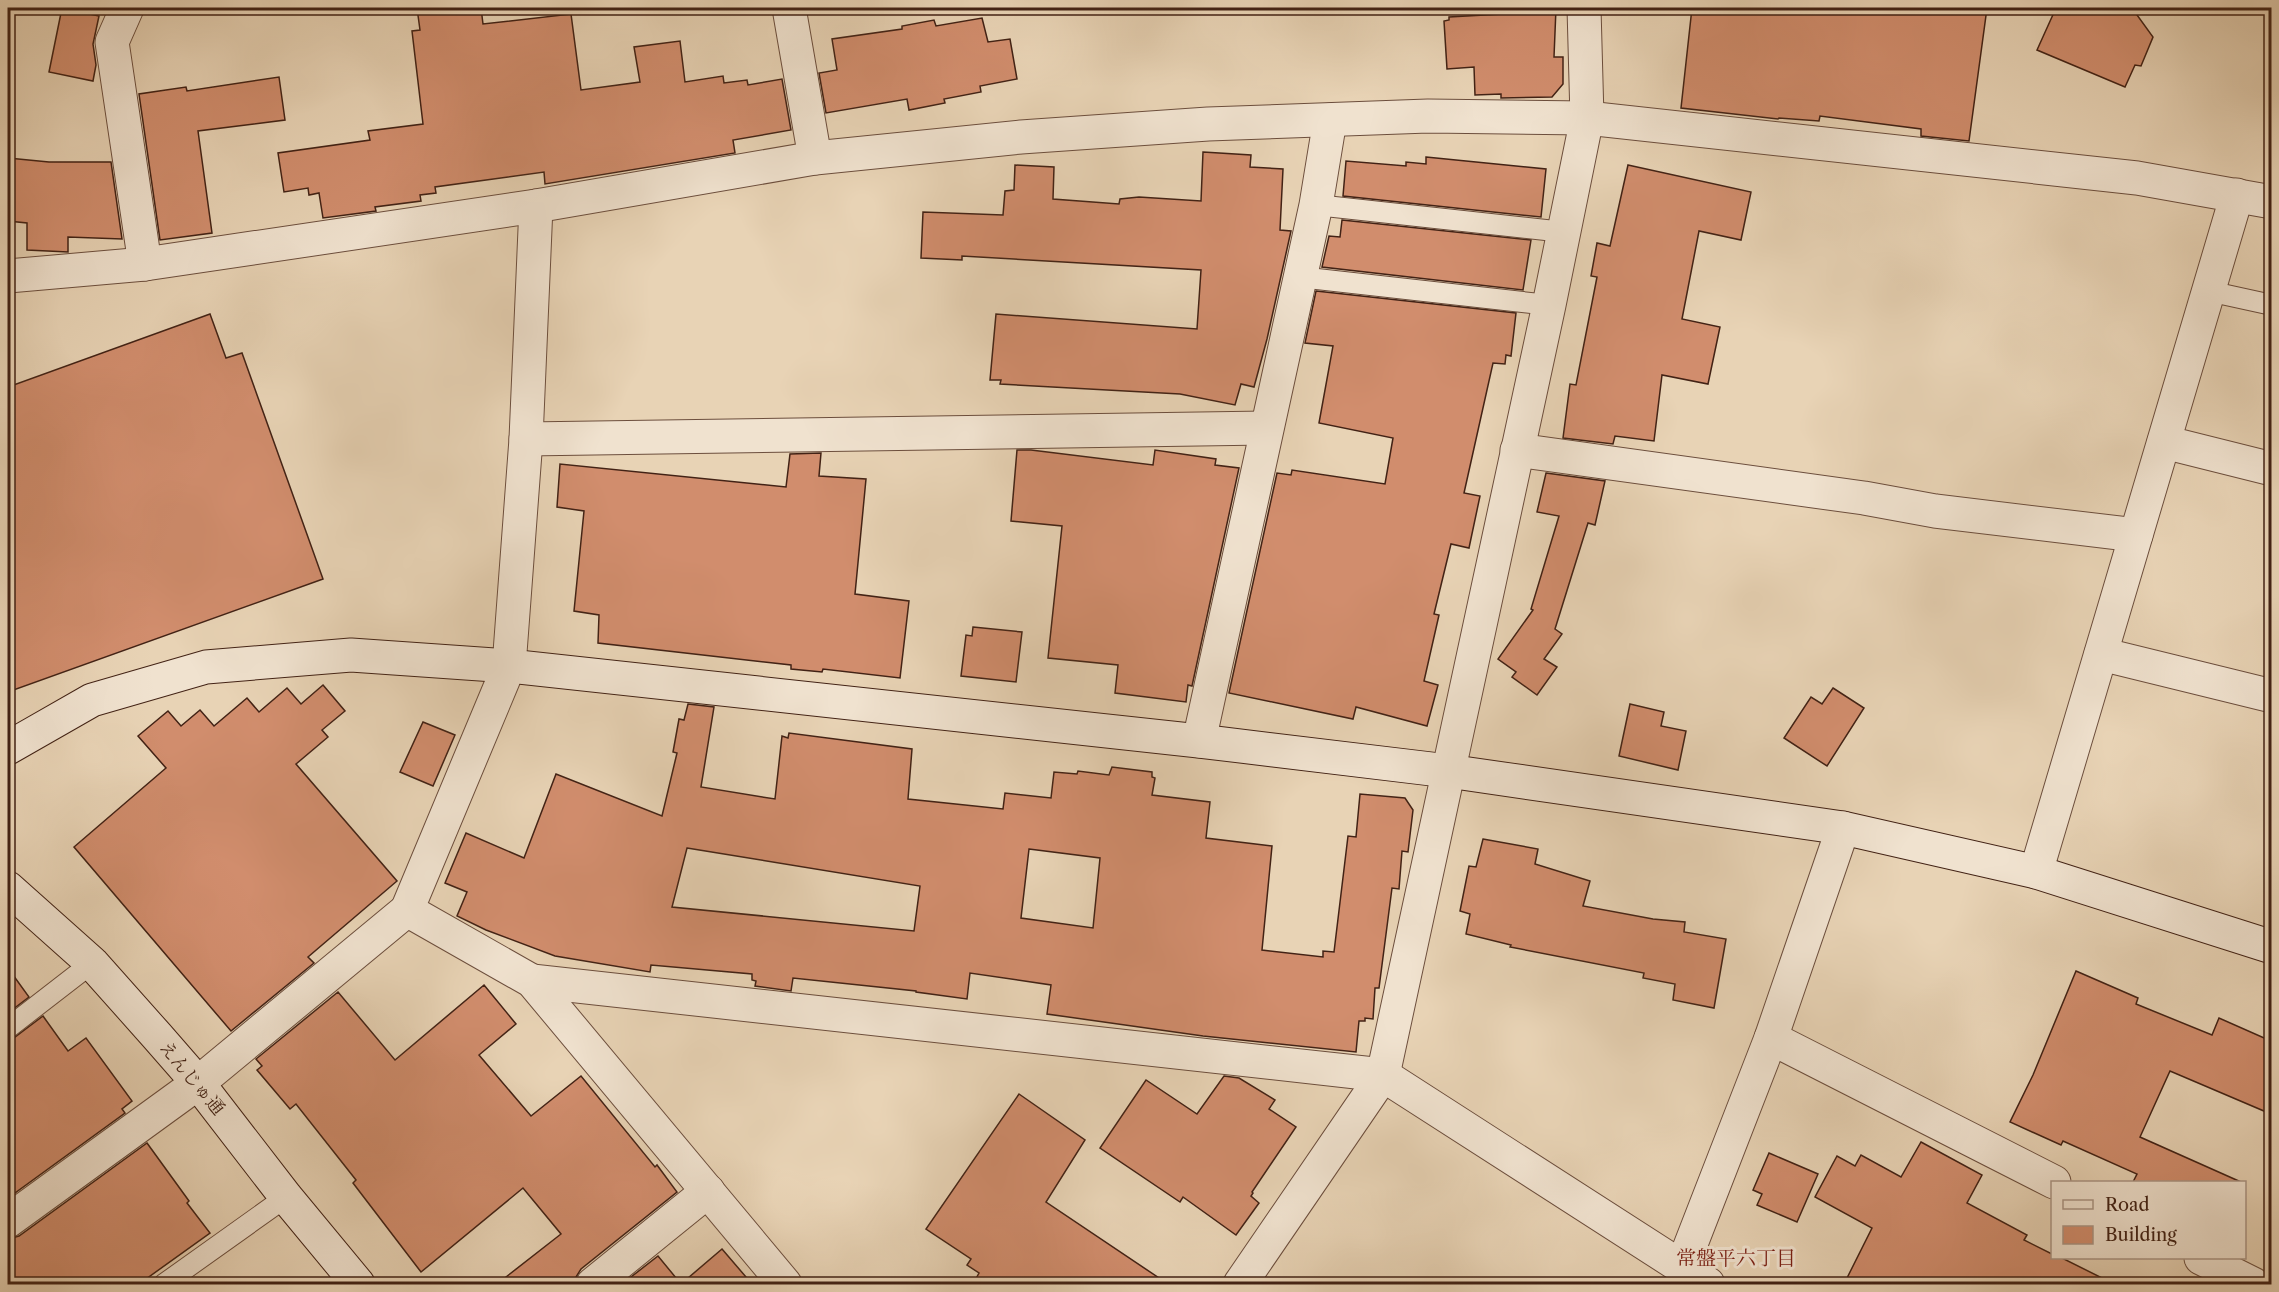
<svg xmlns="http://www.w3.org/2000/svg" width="2279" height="1292" viewBox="0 0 2279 1292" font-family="'Libre Caslon Text','Noto Serif JP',serif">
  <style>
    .building { fill: #d18d6d; stroke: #422215; stroke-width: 1.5; fill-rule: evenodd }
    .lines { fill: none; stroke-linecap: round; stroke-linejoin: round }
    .lane-casing { stroke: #6c4e3d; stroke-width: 22 }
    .street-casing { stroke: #6c4e3d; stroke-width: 35 }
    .secondary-casing { stroke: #422215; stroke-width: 35 }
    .lane { stroke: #f0e2cf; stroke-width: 20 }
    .street { stroke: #f0e2cf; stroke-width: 33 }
    .secondary { stroke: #f0e2cf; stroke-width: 33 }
    .labels { text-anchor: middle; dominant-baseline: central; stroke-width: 6; stroke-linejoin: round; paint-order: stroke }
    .street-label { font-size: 18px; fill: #422215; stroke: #f0e2cf }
    .neighbourhood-label { font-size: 20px; fill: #7a1f14; stroke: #f0e2cf }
  </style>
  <rect width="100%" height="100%" fill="#e8d3b5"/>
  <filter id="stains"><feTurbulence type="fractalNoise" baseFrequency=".00333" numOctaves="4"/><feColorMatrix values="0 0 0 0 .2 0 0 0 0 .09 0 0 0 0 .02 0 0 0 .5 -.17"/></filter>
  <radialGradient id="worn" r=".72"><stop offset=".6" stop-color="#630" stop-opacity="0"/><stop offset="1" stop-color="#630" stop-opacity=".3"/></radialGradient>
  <g class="building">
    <polygon points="62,8 99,16 93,44 96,65 93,81 49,72"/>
    <polygon points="417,8 481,8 483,24 571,14 581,90 640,82 634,47 680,41 685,82 723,76 724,83 747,80 748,85 782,79 791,130 733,140 735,153 545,184 544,172 435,187 436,193 420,195 421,201 375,207 376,211 323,218 319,193 309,195 308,188 284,192 278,153 370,140 368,131 423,124 412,31 420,30"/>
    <polygon points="1520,8 1556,8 1554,57 1563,57 1563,84 1552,97 1501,98 1501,94 1475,95 1474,67 1447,69 1444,21 1449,20 1449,17 1520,13"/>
    <polygon points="1692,8 1987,8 1969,141 1921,136 1921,129 1820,116 1819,121 1779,118 1778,119 1681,108"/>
    <polygon points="2056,8 2132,8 2153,37 2141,66 2135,65 2125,87 2037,50"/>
    <polygon points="982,18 988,42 1010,39 1017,79 980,86 981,92 944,99 945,103 909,110 907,99 826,113 819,73 837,70 832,39 902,29 902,26 934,20 936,26"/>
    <polygon points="279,77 285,120 198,131 212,233 160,240 139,94 186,87 187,91"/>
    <polygon points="1203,152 1251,155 1250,167 1283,169 1280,230 1291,231 1267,339 1254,387 1241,384 1235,405 1180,394 1000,384 1001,380 990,380 996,314 1197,329 1201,270 962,256 962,260 921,258 923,212 1003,215 1005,191 1014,190 1015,165 1054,167 1053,199 1119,204 1120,199 1139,197 1201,201"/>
    <polygon points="1426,157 1546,169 1541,217 1343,196 1346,161 1406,166 1406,162 1426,164"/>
    <polygon points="8,158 49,162 111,162 122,239 68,237 68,252 27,250 27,223 8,221"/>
    <polygon points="1628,165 1751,192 1741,240 1699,231 1682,319 1720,327 1708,384 1662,375 1654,441 1615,436 1613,444 1563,438 1570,384 1576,385 1597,277 1591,276 1597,243 1610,246"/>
    <polygon points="1342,220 1531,240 1523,290 1322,267 1329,236 1340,237"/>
    <polygon points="1316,291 1516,313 1511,356 1506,355 1505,364 1493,363 1464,493 1480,496 1469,548 1451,544 1434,614 1439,615 1424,681 1438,685 1427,726 1356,707 1353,719 1229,693 1277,473 1291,475 1292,470 1385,484 1393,438 1319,423 1333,346 1305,343"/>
    <polygon points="210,314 226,358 242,353 323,579 8,692 8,387"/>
    <polygon points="1017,450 1031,450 1153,465 1155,450 1216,459 1215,465 1239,468 1192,686 1188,685 1186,702 1115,693 1118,665 1048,658 1062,526 1011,521"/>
    <polygon points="821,453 819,476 866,479 855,594 909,601 900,678 823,669 822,672 791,669 791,665 598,643 599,615 574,611 584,511 557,507 560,464 786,487 790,454"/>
    <polygon points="1546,473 1605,481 1595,525 1588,523 1555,629 1562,634 1544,659 1557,667 1537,695 1512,677 1516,672 1498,659 1533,610 1531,609 1559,516 1537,512"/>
    <polygon points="973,627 1022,632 1016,682 961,676 966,635 972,636"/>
    <polygon points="323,685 345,711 322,730 328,737 296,764 397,881 308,957 314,963 231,1031 74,847 166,768 138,736 168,711 181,726 200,710 214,726 247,698 259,712 287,688 301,704"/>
    <polygon points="1833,688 1864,708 1827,766 1784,738 1811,697 1822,704"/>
    <path d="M688,704L714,707L701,787L775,799L782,736L788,738L789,733L912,749L908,799L1003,809L1005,793L1051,798L1054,772L1077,774L1078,771L1109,775L1112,767L1152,772V777L1155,778L1152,795L1210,802L1206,838L1272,846L1262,950L1323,957V951L1334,952L1348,836L1356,837L1360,794L1405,798L1413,810L1408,852L1402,851L1399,889L1392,888L1379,988H1375L1373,1019L1365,1018V1021H1359L1356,1052L1203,1036L1047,1014L1051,985L970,973L967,999L916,992V991L793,978L791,991L755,986L756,981L752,980V974L651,965L650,972L555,956L486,930L457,916L467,892L445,883L466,833L524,858L556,774L662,816L677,753L673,752L679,719L684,720ZM687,848L920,886L914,931L672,907ZM1029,849L1100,858L1093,928L1021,918Z"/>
    <polygon points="1630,704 1664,712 1661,726 1686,731 1678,770 1619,756"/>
    <polygon points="423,722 455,735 433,786 400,772"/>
    <polygon points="1483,839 1538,849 1535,864 1590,881 1583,906 1653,919 1685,922 1684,932 1726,939 1714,1008 1673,1000 1675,984 1643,978 1644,973 1510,947 1511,945 1466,934 1470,914 1460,911 1469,866 1476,867"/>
    <polygon points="8,968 29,997 8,1013"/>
    <polygon points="2076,971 2138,998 2136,1004 2212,1035 2219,1018 2271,1041 2271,1114 2170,1071 2140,1137 2241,1182 2133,1182 2137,1174 2063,1141 2061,1145 2010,1122 2033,1075"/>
    <polygon points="484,985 516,1024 479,1055 531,1116 581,1076 655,1167 657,1165 677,1192 581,1269 576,1277 575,1284 497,1284 561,1234 523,1188 421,1272 353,1183 356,1180 296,1104 290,1109 257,1070 262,1066 256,1059 338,992 395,1060"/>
    <polygon points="43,1016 68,1051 86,1038 132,1101 122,1109 125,1113 8,1198 8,1040 15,1037"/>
    <polygon points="1224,1076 1239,1078 1275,1100 1269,1109 1296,1127 1252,1192 1253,1193 1251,1196 1259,1203 1236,1235 1183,1197 1180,1202 1100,1148 1146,1080 1197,1114"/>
    <polygon points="1019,1094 1085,1140 1046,1202 1168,1284 973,1284 979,1273 967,1265 971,1259 926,1229"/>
    <polygon points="1921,1142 1982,1175 1967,1203 2027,1235 2024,1240 2052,1254 2052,1257 2060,1257 2114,1284 1844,1284 1872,1228 1815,1197 1837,1156 1855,1166 1861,1155 1901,1177"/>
    <polygon points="147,1143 189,1201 187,1203 210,1233 139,1284 8,1284 8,1239 19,1236"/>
    <polygon points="1769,1153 1818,1174 1797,1222 1757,1205 1762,1194 1753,1190"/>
    <polygon points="722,1249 752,1284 622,1284 658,1256 681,1284"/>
  </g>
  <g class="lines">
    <g class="lane-casing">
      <g id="lane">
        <polyline points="1316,205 1564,232"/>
        <polyline points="1299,277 1549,305"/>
        <polyline points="2208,291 2272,305"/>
        <polyline points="8,1028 92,963"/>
        <polyline points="164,1284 286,1197"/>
      </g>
    </g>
    <g class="street-casing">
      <g id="street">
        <polyline points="127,8 112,42 145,264"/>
        <polyline points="789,8 815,158"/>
        <polyline points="536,206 526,439 509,666 407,910 532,981 785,1284"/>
        <polyline points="8,276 145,264 536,206 815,158 1021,137 1208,124 1428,116 1587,118 2137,178 2272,202"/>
        <polyline points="526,439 1266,428"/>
        <polyline points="2164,442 2272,469"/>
        <polyline points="1517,450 1864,498 1935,511 2136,535"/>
        <polyline points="2101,654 2272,696"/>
        <polyline points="1199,741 1316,205 1330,120"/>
        <polyline points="2036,872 2237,195"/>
        <polyline points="532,981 1383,1075 1708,1284"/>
        <polyline points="1771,1038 2054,1182"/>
        <polyline points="8,1221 198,1083 407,910"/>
        <polyline points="2201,1258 2253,1284"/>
        <polyline points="1682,1267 1771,1038 1843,828"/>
        <polyline points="593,1284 708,1191"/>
        <polyline points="1240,1284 1383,1075 1549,305 1587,118 1584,8"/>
      </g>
    </g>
    <g class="secondary-casing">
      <g id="secondary">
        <polyline points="8,748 92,700 206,667 351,655 509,666 1199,741 1448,771 1843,828 2036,872 2272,947"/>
        <polyline points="8,888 92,963 157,1036 198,1083 286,1197 358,1284"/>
      </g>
    </g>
    <use href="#lane" class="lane"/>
    <use href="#street" class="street"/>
    <use href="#secondary" class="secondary"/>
  </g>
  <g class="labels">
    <g class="street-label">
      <text transform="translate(192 1078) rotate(50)">えんじゅ通</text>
    </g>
    <g class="neighbourhood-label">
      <text x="1736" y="1258">常盤平六丁目</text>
    </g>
  </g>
  <rect width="2279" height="1292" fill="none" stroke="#e8d3b5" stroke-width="30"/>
  <rect x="9" y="9" width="2261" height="1274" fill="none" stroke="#422215" stroke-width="3"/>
  <rect x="15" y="15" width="2249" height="1262" fill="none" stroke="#422215" stroke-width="1.5"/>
  <rect x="2051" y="1181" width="195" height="78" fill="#f0e2cf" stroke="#aa9585" stroke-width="1.5"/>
  <rect x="2063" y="1200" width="30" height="9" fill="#f0e2cf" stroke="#aa9585" stroke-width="1.5"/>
  <text x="2105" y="1211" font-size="18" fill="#422215">Road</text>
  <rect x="2063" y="1226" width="30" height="18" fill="#d18d6d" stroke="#aa9585" stroke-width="1.5"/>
  <text x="2105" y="1241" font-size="18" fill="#422215">Building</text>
  <rect width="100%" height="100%" filter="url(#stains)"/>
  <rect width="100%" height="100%" fill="url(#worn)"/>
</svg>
